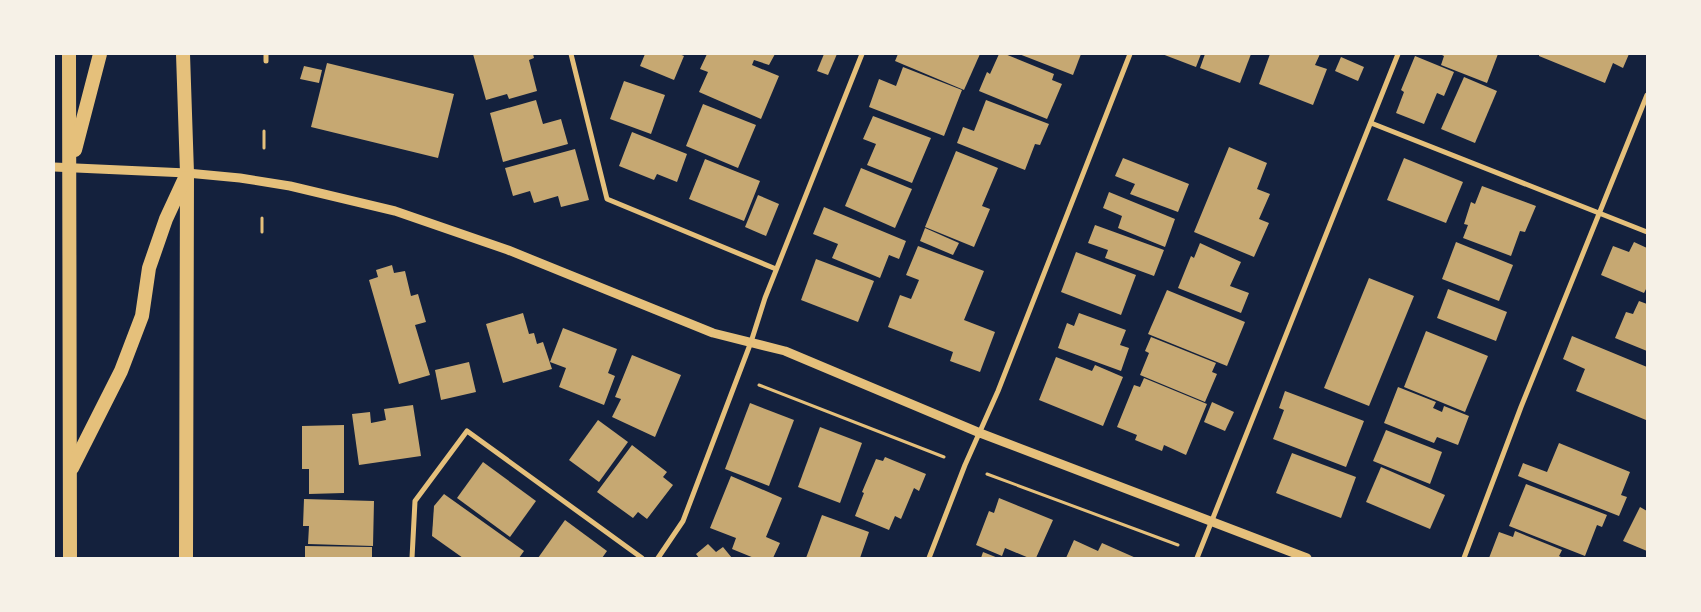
<svg xmlns="http://www.w3.org/2000/svg" width="1701" height="612" viewBox="0 0 1701 612" font-family="Lato,sans-serif">
  <style>
    .building { fill: #c6a872 }
    .lines { fill: none; stroke-linecap: round; stroke-linejoin: round }
    .path { stroke: #e5c07b; stroke-width: 3 }
    .minor { stroke: #e5c07b; stroke-width: 5 }
    .tertiary { stroke: #e5c07b; stroke-width: 9 }
    .trunk { stroke: #e5c07b; stroke-width: 14 }
  </style>
  <rect width="100%" height="100%" fill="#14213d"/>
  <g class="building">
    <polygon points="473,54 533,54 534,58 529,60 537,91 509,99 507,94 486,100"/>
    <polygon points="645,54 679,54 684,56 674,80 640,66"/>
    <polygon points="707,54 775,54 769,65 754,60 752,65 779,76 761,119 699,92 708,72 700,69"/>
    <polygon points="824,54 837,54 828,75 817,71"/>
    <polygon points="898,54 980,54 964,90 895,61"/>
    <polygon points="999,54 1005,54 1054,74 1052,80 1062,84 1047,119 979,91 987,72 990,74"/>
    <polygon points="1019,54 1081,54 1073,75"/>
    <polygon points="1162,54 1201,54 1196,67"/>
    <polygon points="1205,54 1251,54 1240,83 1200,68"/>
    <polygon points="1270,54 1320,54 1315,65 1327,69 1313,105 1259,84"/>
    <polygon points="1440,54 1498,54 1487,83 1441,65 1444,56"/>
    <polygon points="1539,54 1629,54 1623,68 1613,63 1605,83 1539,56"/>
    <polygon points="1415,56 1454,72 1444,96 1437,93 1424,124 1396,113 1404,92 1401,90"/>
    <polygon points="1341,57 1364,67 1358,81 1335,71"/>
    <polygon points="327,63 454,94 438,158 311,127"/>
    <polygon points="304,66 322,70 319,83 300,79"/>
    <polygon points="903,67 962,90 944,136 869,107 879,79 896,86"/>
    <polygon points="1464,77 1497,91 1475,143 1441,129"/>
    <polygon points="624,81 665,95 651,134 610,119"/>
    <polygon points="536,100 543,124 561,119 568,144 503,162 490,113"/>
    <polygon points="986,100 1049,124 1040,145 1035,144 1025,170 957,143 963,127 974,131"/>
    <polygon points="703,104 756,125 738,168 686,146"/>
    <polygon points="873,116 931,138 912,183 867,165 876,144 863,139"/>
    <polygon points="632,132 687,154 677,182 657,174 654,180 619,166"/>
    <polygon points="1229,147 1267,163 1257,189 1270,194 1259,219 1269,223 1254,257 1194,232"/>
    <polygon points="575,149 589,200 561,207 558,196 534,203 530,191 513,196 505,168"/>
    <polygon points="956,151 998,168 982,206 990,209 974,247 925,227"/>
    <polygon points="1123,158 1189,184 1178,212 1130,194 1135,184 1115,176"/>
    <polygon points="1404,158 1463,182 1446,223 1387,200"/>
    <polygon points="705,159 760,181 744,221 689,199"/>
    <polygon points="861,168 912,189 895,228 845,206"/>
    <polygon points="1482,186 1536,206 1525,232 1520,231 1511,256 1463,238 1468,225 1464,224 1471,202 1475,204"/>
    <polygon points="1109,192 1175,219 1165,247 1118,228 1122,216 1103,208"/>
    <polygon points="758,195 779,204 766,236 745,227"/>
    <polygon points="824,207 906,241 899,259 889,255 880,278 832,258 838,244 813,234"/>
    <polygon points="1095,225 1164,250 1154,276 1105,258 1108,250 1088,243"/>
    <polygon points="925,228 959,243 953,255 920,241"/>
    <polygon points="1456,242 1513,265 1499,301 1442,279"/>
    <polygon points="1634,242 1647,248 1647,287 1644,293 1601,275 1613,246 1629,252"/>
    <polygon points="1200,243 1241,262 1230,286 1249,293 1241,313 1178,288 1191,256 1194,258"/>
    <polygon points="918,246 984,271 964,320 995,332 980,372 950,361 953,352 888,327 900,295 911,299 919,280 906,275"/>
    <polygon points="1076,252 1136,275 1121,315 1061,292"/>
    <polygon points="816,259 874,281 858,322 801,300"/>
    <polygon points="392,265 394,273 405,271 411,296 418,294 426,322 415,325 430,375 399,384 369,280 378,277 376,270"/>
    <polygon points="1369,278 1414,296 1369,406 1324,388"/>
    <polygon points="1448,289 1507,312 1496,341 1437,318"/>
    <polygon points="1167,290 1245,322 1227,366 1148,334"/>
    <polygon points="1639,301 1647,304 1647,351 1615,338 1626,312 1633,314"/>
    <polygon points="523,313 529,334 534,333 537,344 543,342 552,369 503,383 486,324"/>
    <polygon points="1079,313 1126,330 1120,345 1129,348 1121,371 1058,348 1067,323 1074,326"/>
    <polygon points="563,328 617,349 608,373 615,376 604,405 559,387 566,368 550,362"/>
    <polygon points="1426,331 1488,356 1465,412 1404,387"/>
    <polygon points="1572,336 1647,367 1646,420 1576,391 1585,369 1563,359"/>
    <polygon points="1151,337 1216,363 1212,372 1217,374 1205,402 1140,375 1149,353 1145,351"/>
    <polygon points="632,355 681,375 655,437 612,417 621,399 615,397"/>
    <polygon points="1056,357 1092,371 1095,365 1123,377 1103,426 1039,400"/>
    <polygon points="469,362 476,392 441,400 435,370"/>
    <polygon points="1144,378 1207,404 1186,455 1164,445 1162,451 1135,440 1137,435 1117,427 1134,385 1140,387"/>
    <polygon points="1398,387 1436,402 1433,408 1442,412 1444,406 1469,416 1458,445 1437,437 1434,443 1384,423"/>
    <polygon points="1285,391 1364,421 1346,467 1273,439 1284,410 1279,408"/>
    <polygon points="1212,402 1234,412 1225,431 1204,422"/>
    <polygon points="750,403 794,420 769,486 725,469"/>
    <polygon points="413,405 421,456 359,465 352,414 370,412 371,423 386,420 384,409"/>
    <polygon points="598,420 628,442 599,482 569,460"/>
    <polygon points="344,425 344,493 309,494 309,469 302,469 302,426"/>
    <polygon points="820,427 862,443 840,503 798,487"/>
    <polygon points="1386,430 1442,452 1430,484 1373,461"/>
    <polygon points="1559,443 1630,472 1621,495 1627,497 1619,516 1518,476 1523,463 1547,472"/>
    <polygon points="632,445 667,472 663,477 673,485 647,519 638,512 633,518 597,492"/>
    <polygon points="1292,453 1356,477 1341,518 1276,493"/>
    <polygon points="885,457 926,474 919,491 914,488 901,519 895,516 889,530 855,516 864,493 862,492 876,459 883,461"/>
    <polygon points="483,462 536,501 510,537 457,498"/>
    <polygon points="1381,467 1445,495 1430,529 1366,502"/>
    <polygon points="731,476 782,498 766,537 780,543 773,558 754,558 732,549 736,538 710,528"/>
    <polygon points="1526,484 1607,515 1602,527 1597,525 1585,556 1509,526"/>
    <polygon points="444,494 524,551 519,558 463,558 432,536 434,506"/>
    <polygon points="999,498 1053,520 1036,558 1029,558 1005,548 1002,556 976,545 989,511 994,513"/>
    <polygon points="304,499 374,501 373,546 308,544 309,526 303,526"/>
    <polygon points="1640,507 1647,511 1647,551 1623,541"/>
    <polygon points="822,515 869,532 860,558 806,558"/>
    <polygon points="565,520 607,551 602,558 538,558"/>
    <polygon points="1515,531 1562,550 1559,556 1563,558 1489,558 1499,532 1513,537"/>
    <polygon points="1074,540 1098,551 1102,543 1136,558 1066,558"/>
    <polygon points="708,544 716,552 723,547 732,558 699,558 696,554"/>
    <polygon points="305,546 372,547 372,558 305,558"/>
    <polygon points="983,552 998,558 981,558"/>
  </g>
  <g class="lines">
    <g class="path">
      <polyline points="264,148 264,131"/>
      <polyline points="262,218 262,232"/>
      <polyline points="759,385 944,457"/>
      <polyline points="987,474 1178,545"/>
    </g>
    <g class="minor">
      <polyline points="571,54 607,199 776,269"/>
      <polyline points="266,61 266,54"/>
      <polyline points="1371,123 1647,232"/>
      <polyline points="412,558 415,501 467,431 642,558"/>
      <polyline points="658,558 683,521 751,342 765,298 862,54"/>
      <polyline points="929,558 965,465 998,391 1130,54"/>
      <polyline points="1197,558 1398,54"/>
      <polyline points="1464,558 1521,407 1647,95"/>
    </g>
    <polyline class="tertiary" points="54,167 187,173 240,178 290,186 395,211 508,250 713,333 785,351 980,433 1307,558"/>
    <g class="trunk">
      <polyline points="69,54 70,558"/>
      <polyline points="183,54 187,173 186,558"/>
      <polyline points="75,150 100,54"/>
      <polyline points="72,468 121,371 142,316 149,268 166,219 185,178"/>
    </g>
  </g>
  <rect width="1701" height="612" fill="none" stroke="#f6f1e7" stroke-width="110"/>
</svg>
